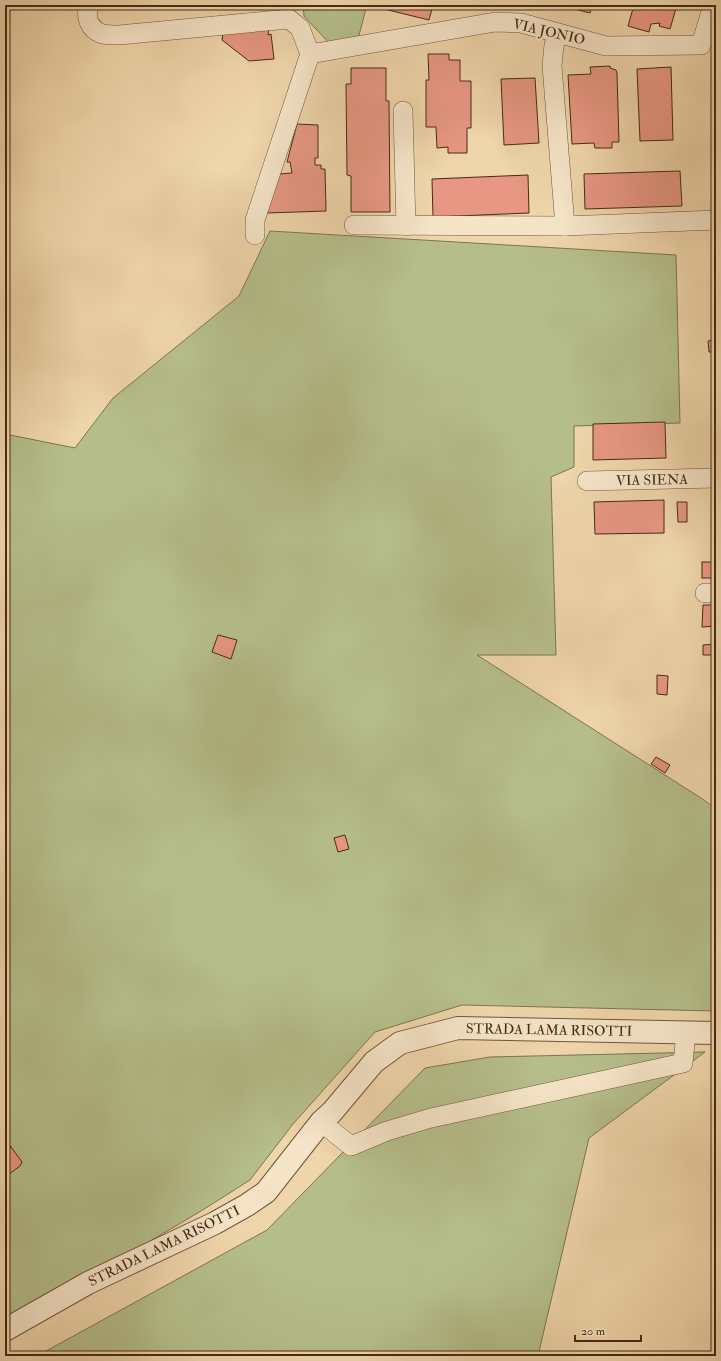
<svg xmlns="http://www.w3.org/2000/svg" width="721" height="1361" viewBox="0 0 721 1361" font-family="'IM FELL Double Pica',serif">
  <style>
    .green { fill: #b5be8b; stroke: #7e7450 }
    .building { fill: #e79783; stroke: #472a14 }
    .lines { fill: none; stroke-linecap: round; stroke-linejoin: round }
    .minor-casing { stroke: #71553a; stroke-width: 20 }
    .tertiary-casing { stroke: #71553a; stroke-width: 24 }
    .minor { stroke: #f5e4c8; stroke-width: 19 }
    .tertiary { stroke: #f5e4c8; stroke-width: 22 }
    .labels { text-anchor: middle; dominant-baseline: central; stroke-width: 4; stroke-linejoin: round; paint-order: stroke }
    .street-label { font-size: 14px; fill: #472a14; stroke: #f5e4c8 }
  </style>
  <rect width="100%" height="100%" fill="#efd5aa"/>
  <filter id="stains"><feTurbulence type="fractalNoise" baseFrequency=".005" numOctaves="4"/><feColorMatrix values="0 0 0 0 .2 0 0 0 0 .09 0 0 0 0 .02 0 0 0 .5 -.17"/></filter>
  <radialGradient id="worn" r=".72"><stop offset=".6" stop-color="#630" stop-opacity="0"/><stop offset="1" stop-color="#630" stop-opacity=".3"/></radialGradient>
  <g class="green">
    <polygon points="303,5 367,5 358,39 329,43 304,16"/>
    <polygon points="270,231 676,255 680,423 574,426 574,467 551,477 556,655 477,655 704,800 716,809 716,1011 462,1005 375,1032 293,1124 250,1180 201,1211 5,1327 5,434 75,448 113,398 239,296"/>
    <polygon points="705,1052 589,1138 538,1356 37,1356 267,1230 425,1068 490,1057"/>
  </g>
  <g class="building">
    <polygon points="377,5 433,5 429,20 376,7"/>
    <polygon points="559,5 592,5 590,13"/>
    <polygon points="634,5 677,5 670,29 659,26 660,23 651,24 649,32 628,26"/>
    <polygon points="269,28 268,35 271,34 274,59 249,61 222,40 223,33"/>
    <polygon points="428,54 449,54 449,60 460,60 460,81 471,81 471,128 467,128 467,153 448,153 448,147 437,148 436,127 426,127 426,80 429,80"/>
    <polygon points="610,66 610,68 616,70 617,73 619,142 612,142 612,148 595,148 594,143 572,144 568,75 591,74 590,67"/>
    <polygon points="671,67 673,140 640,141 637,69"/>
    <polygon points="351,68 386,68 386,101 389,101 390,212 351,212 351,176 347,175 346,84 351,84"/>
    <polygon points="535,78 539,143 504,145 501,79"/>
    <polygon points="297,124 318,125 318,158 315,158 315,165 321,165 321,169 325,169 326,211 267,213 278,174 292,173 290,162 287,162"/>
    <polygon points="680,171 682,206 585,209 584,174"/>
    <polygon points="528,175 529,213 433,217 432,179"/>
    <polygon points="713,302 716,302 716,352 709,352 708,341 714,340"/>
    <polygon points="665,422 666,458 593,460 593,424"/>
    <polygon points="664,500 664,533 595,534 594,502"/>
    <polygon points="677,502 687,502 687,522 678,522"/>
    <rect x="702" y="562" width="14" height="16"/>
    <polygon points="703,605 716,605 716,626 702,627"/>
    <polygon points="218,635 237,640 231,659 212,652"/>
    <polygon points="716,644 716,655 703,655 703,645"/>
    <polygon points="657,675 668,676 667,695 657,694"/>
    <polygon points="656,757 670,765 665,773 651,764"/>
    <polygon points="345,835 349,849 338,852 334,838"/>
    <polygon points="5,1138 11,1147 5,1151"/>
    <polygon points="11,1147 22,1162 20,1166 5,1177 5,1151"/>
  </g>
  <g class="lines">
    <g class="minor-casing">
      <g id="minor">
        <path d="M89,5C85,17 89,29 102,34C107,35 114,35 119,35L289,19L300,28L310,54L255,220V235"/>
        <polyline points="559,34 554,45 552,66 565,226"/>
        <polyline points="310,54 495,22 521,23 606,46 701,45 713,5"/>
        <polyline points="403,111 406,226"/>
        <polyline points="354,225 565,226 716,220"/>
        <polyline points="587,481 716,478"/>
        <polyline points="705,593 716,593"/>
        <polyline points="321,1122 351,1146 387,1131 431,1118 683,1063 686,1033"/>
      </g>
    </g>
    <g class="tertiary-casing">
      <polyline id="tertiary" points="5,1330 88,1283 215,1223 247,1205 266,1192 321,1122 332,1112 374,1062 400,1043 458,1028 716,1033"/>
    </g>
    <use href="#minor" class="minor"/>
    <use href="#tertiary" class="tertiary"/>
  </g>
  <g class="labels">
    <g class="street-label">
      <text transform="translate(549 32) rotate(13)">VIA JONIO</text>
      <text transform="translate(652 480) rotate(-1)">VIA SIENA</text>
      <text transform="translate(549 1030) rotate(1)">STRADA LAMA RISOTTI</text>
      <text transform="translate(164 1246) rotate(-26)">STRADA LAMA RISOTTI</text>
    </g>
  </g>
  <rect width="721" height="1361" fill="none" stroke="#efd5aa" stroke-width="20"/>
  <rect x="6" y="6" width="709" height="1349" fill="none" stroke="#472a14" stroke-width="2"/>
  <rect x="10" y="10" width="701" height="1341" fill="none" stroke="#472a14"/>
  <path d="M575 1335v6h66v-6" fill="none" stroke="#472a14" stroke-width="2"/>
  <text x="581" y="1335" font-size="12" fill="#472a14" stroke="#f5e4c8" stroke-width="3" paint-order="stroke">20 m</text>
  <rect width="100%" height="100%" filter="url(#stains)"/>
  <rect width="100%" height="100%" fill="url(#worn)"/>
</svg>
